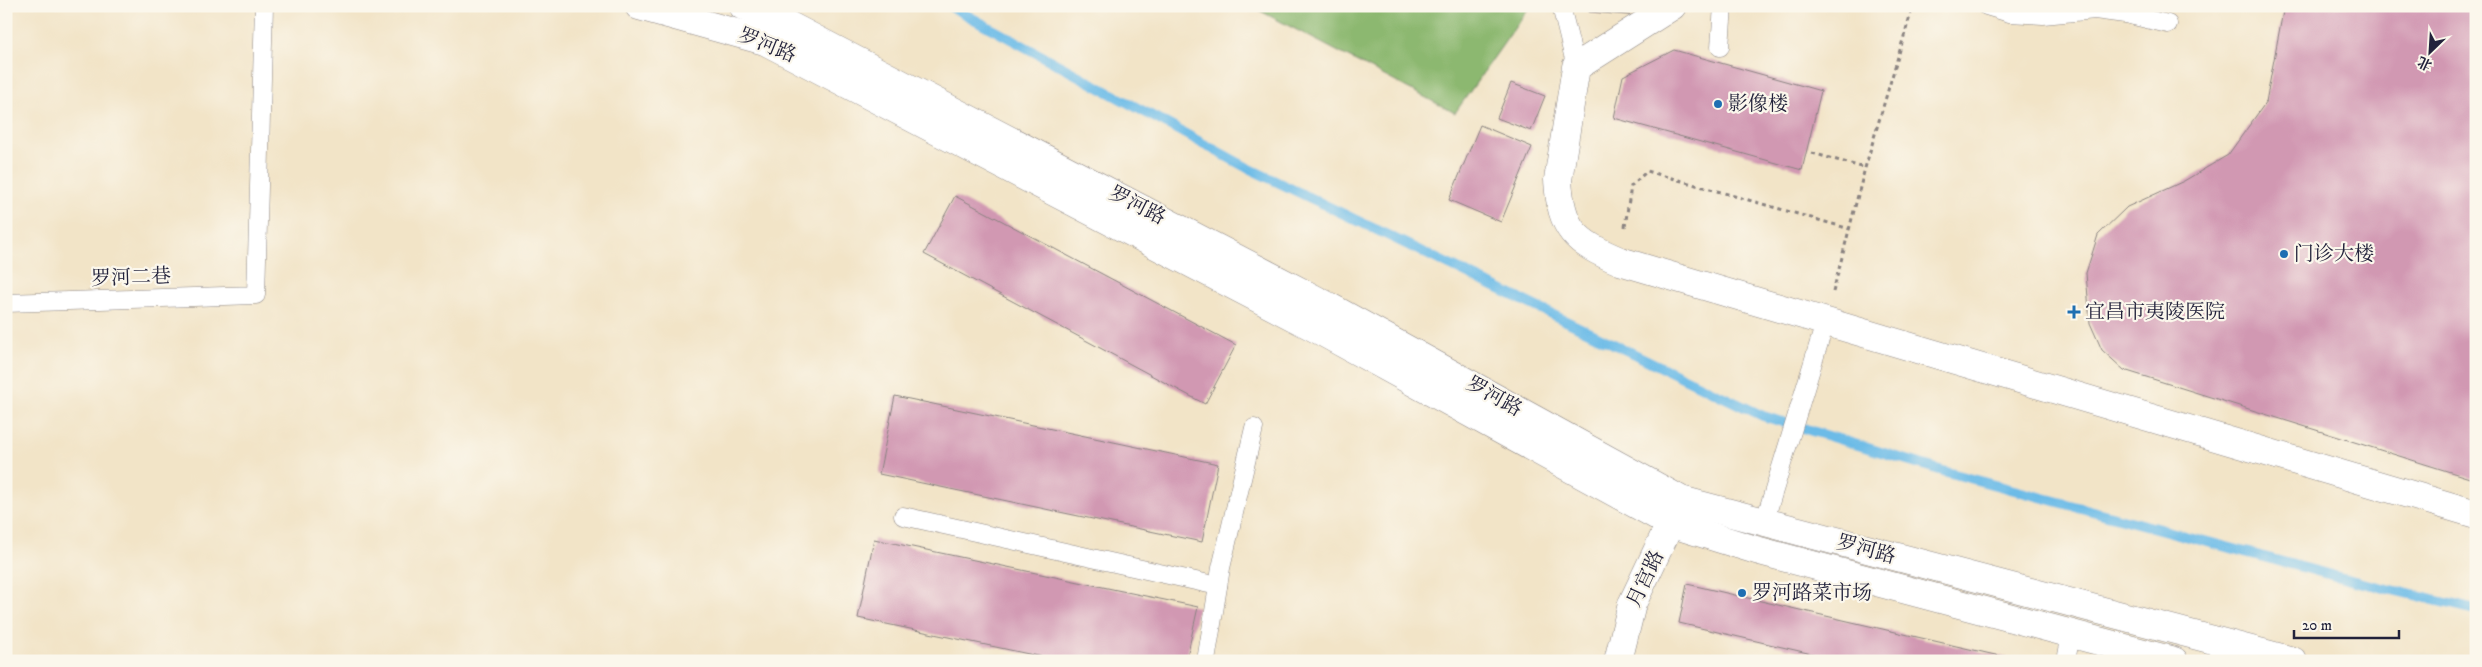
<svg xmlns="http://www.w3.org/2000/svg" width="2482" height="667" viewBox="0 0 2482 667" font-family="'IM FELL DW Pica','Noto Serif SC',serif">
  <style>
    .forest { fill: #8cb86f; stroke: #576d55 }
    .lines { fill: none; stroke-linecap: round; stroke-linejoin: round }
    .stream { stroke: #6cbbe7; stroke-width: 10 }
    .building { fill: #d198b2 }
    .lane-casing { stroke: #8a8381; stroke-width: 19 }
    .street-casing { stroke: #8a8381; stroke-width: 29 }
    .secondary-casing { stroke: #8a8381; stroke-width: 29 }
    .path { stroke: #8a8381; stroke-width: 3; stroke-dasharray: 4 4; stroke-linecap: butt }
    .lane { stroke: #fff; stroke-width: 18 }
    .street { stroke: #fff; stroke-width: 28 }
    .secondary { stroke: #fff; stroke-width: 28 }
    .poi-dot { fill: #1f6fb2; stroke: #fbf7ec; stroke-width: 2 }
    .labels { text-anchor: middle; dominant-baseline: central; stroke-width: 4.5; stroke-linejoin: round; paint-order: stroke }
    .street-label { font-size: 20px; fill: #22223b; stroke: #fbf7ec }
    .poi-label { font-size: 20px; fill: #22223b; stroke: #fbf7ec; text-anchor: start }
  </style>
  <rect width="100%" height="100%" fill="#fbf7ec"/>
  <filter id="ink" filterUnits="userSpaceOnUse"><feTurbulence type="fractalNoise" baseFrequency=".02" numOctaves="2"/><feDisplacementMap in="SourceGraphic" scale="10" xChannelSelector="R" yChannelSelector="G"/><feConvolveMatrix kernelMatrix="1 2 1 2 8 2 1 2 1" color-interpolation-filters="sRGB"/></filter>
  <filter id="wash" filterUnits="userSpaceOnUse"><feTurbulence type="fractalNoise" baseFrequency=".0096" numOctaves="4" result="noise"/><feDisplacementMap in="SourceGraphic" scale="20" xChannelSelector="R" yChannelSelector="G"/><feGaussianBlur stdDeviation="1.12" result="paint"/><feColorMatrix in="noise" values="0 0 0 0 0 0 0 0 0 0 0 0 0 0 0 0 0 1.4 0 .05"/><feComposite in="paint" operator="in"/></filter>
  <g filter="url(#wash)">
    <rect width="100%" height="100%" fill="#f2e4c7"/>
    <polygon class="forest" points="1251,6 1530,6 1455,113"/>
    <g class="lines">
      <polyline class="stream" points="950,6 1246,167 1763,416 1943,471 2346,579 2476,610"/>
    </g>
    <g id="blocks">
      <g class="building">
        <polygon points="1589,6 1657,6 1640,16 1589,12"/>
        <polygon points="2284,6 2476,6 2476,480 2124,370 2102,350 2090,323 2086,273 2098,235 2127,207 2184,181 2228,155 2266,102"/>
        <polygon points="1674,50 1821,91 1802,170 1614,118 1623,76"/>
        <polygon points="1511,83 1545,96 1531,131 1497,118"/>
        <polygon points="1480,125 1532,147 1501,222 1449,200"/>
        <polygon points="955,196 1236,345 1205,404 924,254"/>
        <polygon points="895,396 1218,464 1202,542 879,474"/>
        <polygon points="874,539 1198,607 1186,661 1062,661 858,618"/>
        <polygon points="1687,584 2017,660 2017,661 1842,661 1679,623"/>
      </g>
    </g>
  </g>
  <g filter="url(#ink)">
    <use href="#blocks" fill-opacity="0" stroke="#8a8381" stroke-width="1"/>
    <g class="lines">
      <g class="lane-casing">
        <g id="lane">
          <polyline points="1561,6 1576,67"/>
          <polyline points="1986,6 2009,13 2043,15 2095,10 2125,14 2168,24"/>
          <polyline points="1720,47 1723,6"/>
          <polyline points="6,303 256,295 264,6"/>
          <polyline points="903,516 1218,586"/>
          <polyline points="1764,523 1825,323"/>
          <polyline points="1206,661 1221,568 1254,428"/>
          <polyline points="2066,661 2071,634"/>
        </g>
      </g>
      <g class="street-casing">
        <path id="street" d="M1672,6L1576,67L1558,180C1561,230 1575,242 1620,261L2476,514"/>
      </g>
      <g class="secondary-casing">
        <g id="secondary">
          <polyline points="639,6 765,41 1315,328 1672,524 1756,550 2174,661"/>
          <polyline points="743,6 769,15 1328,306 1681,500 2293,661"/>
          <polyline points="1618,661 1632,604 1678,507"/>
        </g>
      </g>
      <g class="path">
        <polyline points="1812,153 1865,168"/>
        <polyline points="1625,227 1631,186 1647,171 1850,229"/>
        <polyline points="1833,292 1865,168 1913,6"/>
      </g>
      <use href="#lane" class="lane"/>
      <use href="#street" class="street"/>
      <use href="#secondary" class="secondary"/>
    </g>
  </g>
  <g class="poi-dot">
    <circle cx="1718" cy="104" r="5"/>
    <circle cx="2284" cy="254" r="5"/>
    <path d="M2071.5 304.5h5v5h5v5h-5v5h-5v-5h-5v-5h5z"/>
    <circle cx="1742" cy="593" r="5"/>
  </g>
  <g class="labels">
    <g class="street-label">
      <text transform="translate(767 46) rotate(22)">罗河路</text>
      <text transform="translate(1137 206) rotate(27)">罗河路</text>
      <text transform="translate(131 278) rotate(-2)">罗河二巷</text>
      <text transform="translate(1494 397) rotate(29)">罗河路</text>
      <text transform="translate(1866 550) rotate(15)">罗河路</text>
      <text transform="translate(1646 579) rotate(-65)">月宫路</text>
    </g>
    <g class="poi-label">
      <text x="1728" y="104">影像楼</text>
      <text x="2294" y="254">门诊大楼</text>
      <text x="2085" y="312">宜昌市夷陵医院</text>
      <text x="1752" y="593">罗河路菜市场</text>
    </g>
  </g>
  <rect width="2482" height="667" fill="none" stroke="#fbf7ec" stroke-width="25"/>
  <g transform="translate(2430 52) rotate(205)" stroke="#fbf7ec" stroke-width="4" paint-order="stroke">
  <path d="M0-4L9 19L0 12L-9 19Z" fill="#22223b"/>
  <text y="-8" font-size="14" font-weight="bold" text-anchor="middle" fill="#22223b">北</text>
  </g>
  <path d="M2294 630v8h105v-8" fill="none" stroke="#22223b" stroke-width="2.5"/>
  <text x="2302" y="630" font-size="15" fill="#22223b" stroke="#fbf7ec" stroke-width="4" paint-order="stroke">20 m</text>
</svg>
